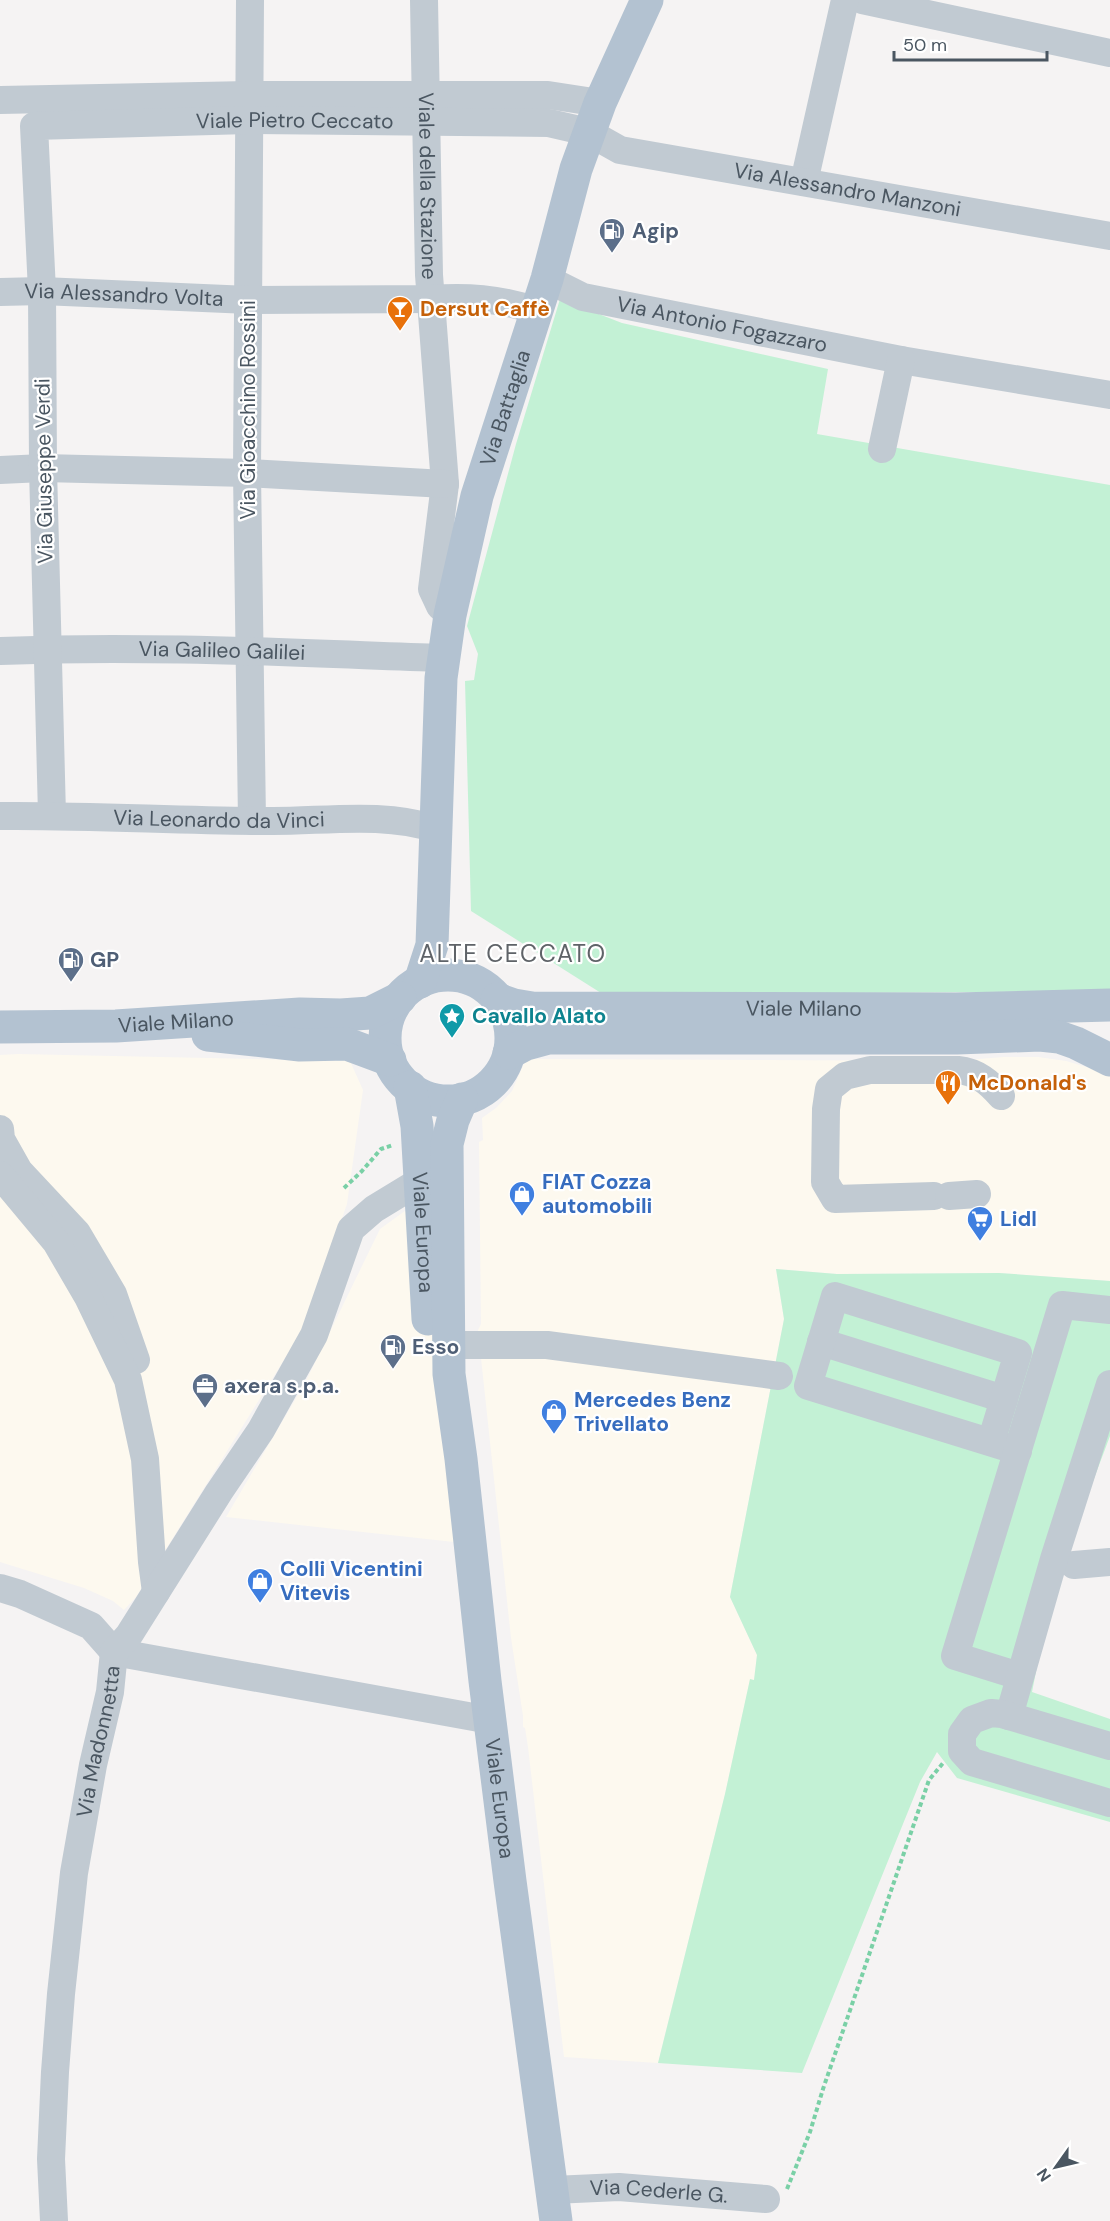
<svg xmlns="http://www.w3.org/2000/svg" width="1110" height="2221" viewBox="0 0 1110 2221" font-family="'DM Sans',sans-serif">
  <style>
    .commercial { fill: #fdf9ef }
    .green { fill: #c3f1d5 }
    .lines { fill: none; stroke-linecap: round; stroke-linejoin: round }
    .path { stroke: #7ad0a6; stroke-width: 4; stroke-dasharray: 4.5 3; stroke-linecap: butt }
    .minor { stroke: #c1cad2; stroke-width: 28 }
    .major { stroke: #b3c2d1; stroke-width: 33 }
    .labels { text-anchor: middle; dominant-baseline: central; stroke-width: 4.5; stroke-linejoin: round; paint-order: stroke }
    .street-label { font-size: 21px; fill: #4a5661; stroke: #fff }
    .service-label { font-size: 21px; font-weight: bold; fill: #4e5e75; stroke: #fff; text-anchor: start }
    .food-label { font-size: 21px; font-weight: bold; fill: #c56008; stroke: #fff; text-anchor: start }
    .culture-label { font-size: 21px; font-weight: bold; fill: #0d838f; stroke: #fff; text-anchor: start }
    .shop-label { font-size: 21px; font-weight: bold; fill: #366cbe; stroke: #fff; text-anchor: start }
    .quarter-label { font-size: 24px; letter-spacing: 1.5px; fill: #5f6368; stroke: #fff }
  </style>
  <rect width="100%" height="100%" fill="#f5f3f3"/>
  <g class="commercial">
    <polygon points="18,1054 350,1061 363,1090 347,1204 302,1331 136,1597 124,1610 113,1601 84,1588 0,1562 0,1055"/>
    <polygon points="1004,1057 1038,1057 1066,1061 1110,1074 1110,1281 999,1273 837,1274 776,1269 784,1319 730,1597 757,1655 754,1680 750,1680 725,1794 658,2063 564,2057 528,1747 525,1728 523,1727 523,1716 511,1638 478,1330 481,1324 479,1142 483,1140 482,1118 496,1108 512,1091 526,1059 952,1061"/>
    <polygon points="416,1203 435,1333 454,1542 226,1517 305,1383 380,1229"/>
  </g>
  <g class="green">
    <polygon points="560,299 622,323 828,369 817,434 1110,485 1110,991 687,994 601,993 471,911 465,681 474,680 478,654 467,626 516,444"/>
    <polygon points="776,1269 837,1274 999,1273 1110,1281 1110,1436 1052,1590 1032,1692 1110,1719 1110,1822 957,1778 937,1752 920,1782 802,2073 658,2063 725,1794 750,1679 754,1680 757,1655 730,1597 784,1319"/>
  </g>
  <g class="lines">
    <g class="path">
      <polyline points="344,1188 362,1171 381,1149 393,1145"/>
      <polyline points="787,2189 810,2132 823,2089 929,1780 943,1763"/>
    </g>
    <g class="minor">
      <polyline points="250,0 247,473 252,821"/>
      <path id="s1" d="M424,0L429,275L445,484L432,589L440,606L450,615"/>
      <polyline points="862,0 1110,53"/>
      <polyline points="0,100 249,95 548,95 600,103"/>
      <polyline points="804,182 845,0"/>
      <path id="s2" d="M547,279L583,297L901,360L1110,395"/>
      <path id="s3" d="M0,292L42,291L249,300L431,299C467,296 503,299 536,311"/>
      <polyline points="882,449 901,360"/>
      <polyline points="0,470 43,468 247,473 445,484"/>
      <path id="s4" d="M0,651C147,645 295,653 443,658"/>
      <path id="s5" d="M52,815L43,468L42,291L34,126L248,120L549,123L588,132L620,150L1110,236"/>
      <path id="s6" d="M0,816C91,815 182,821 273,821C327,821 384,812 436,829"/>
      <polyline points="0,1129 1,1139 19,1171 77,1233 113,1294 136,1360"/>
      <polyline points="0,1175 56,1242 88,1297 128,1380 145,1459 152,1562 156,1592"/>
      <path d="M934,1196L835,1199L825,1182L826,1109L829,1089L845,1076L870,1070H958C977,1072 989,1082 1001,1096"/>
      <polyline points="949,1196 977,1194"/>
      <polyline points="821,1342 1004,1399"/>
      <polyline points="449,1345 547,1345 779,1376"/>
      <polyline points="991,1442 1018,1353 835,1296 808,1386 1018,1451"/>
      <polyline points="1074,1565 1110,1562"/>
      <polyline points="0,1588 20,1594 91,1626 114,1652"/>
      <polyline points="114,1652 490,1720"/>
      <polyline points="1019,1676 955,1656 1062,1305 1110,1310"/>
      <polyline points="1009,1716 1054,1559 1110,1384"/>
      <polyline points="1110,1746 1002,1714 991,1713 972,1720 962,1734 962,1751 972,1762 1110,1803"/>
      <path id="s7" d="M553,2190L619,2187L766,2199"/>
      <path id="s8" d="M54,2221L51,2159L55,2072L61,1994L74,1873L93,1765L110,1692L114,1652L129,1635L219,1492L261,1430L314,1335L351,1229L374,1209L420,1181"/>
    </g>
    <g class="major">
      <circle cx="448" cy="1038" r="63"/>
      <path id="s9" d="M420,982L432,945L441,678L450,615L477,496L547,279L576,169L600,103L647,0"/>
      <path id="s10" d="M497,999L514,1005L532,1008L956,1009L1110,1005"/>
      <path id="s11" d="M0,1027L116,1026L300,1014L341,1015L370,1013L400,998"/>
      <polyline points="208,1035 300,1045 347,1044 390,1060"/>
      <polyline points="509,1053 526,1044 548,1038 957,1038 1040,1035 1059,1037 1076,1043 1110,1060"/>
      <path id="s12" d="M410,1087L417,1126L428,1319"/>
      <path id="s13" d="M462,1099L453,1120L447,1144L449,1374L461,1459L485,1681L510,1881L556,2221"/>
    </g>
  </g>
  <defs>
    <g id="fuel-pin" transform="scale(1.35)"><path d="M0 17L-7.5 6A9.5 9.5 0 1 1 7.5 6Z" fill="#5c6f8a" stroke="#fff"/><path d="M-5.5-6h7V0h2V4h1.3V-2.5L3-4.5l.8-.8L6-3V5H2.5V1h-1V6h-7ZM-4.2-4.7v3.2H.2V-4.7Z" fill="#fff"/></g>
    <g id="bar-pin" transform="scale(1.35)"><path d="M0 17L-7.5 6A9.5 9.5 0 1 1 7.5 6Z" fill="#e8710a" stroke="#fff"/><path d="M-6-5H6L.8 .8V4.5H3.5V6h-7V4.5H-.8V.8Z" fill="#fff"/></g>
    <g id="sight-pin" transform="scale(1.35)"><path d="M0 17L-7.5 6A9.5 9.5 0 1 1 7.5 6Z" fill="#0f9aa8" stroke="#fff"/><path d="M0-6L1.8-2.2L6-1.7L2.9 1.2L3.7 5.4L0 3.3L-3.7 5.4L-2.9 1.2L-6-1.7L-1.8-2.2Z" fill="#fff"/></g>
    <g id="restaurant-pin" transform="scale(1.35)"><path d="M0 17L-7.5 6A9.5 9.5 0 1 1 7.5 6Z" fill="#e8710a" stroke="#fff"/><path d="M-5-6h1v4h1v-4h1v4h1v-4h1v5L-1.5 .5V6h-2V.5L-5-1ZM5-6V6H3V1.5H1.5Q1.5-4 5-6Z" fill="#fff"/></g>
    <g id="shop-pin" transform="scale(1.35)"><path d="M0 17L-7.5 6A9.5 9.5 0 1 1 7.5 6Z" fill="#3f7fe0" stroke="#fff"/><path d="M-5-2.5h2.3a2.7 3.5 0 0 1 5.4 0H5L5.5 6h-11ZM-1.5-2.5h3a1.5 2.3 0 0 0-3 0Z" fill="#fff"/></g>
    <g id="supermarket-pin" transform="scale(1.35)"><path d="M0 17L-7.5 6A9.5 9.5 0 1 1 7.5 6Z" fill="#3f7fe0" stroke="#fff"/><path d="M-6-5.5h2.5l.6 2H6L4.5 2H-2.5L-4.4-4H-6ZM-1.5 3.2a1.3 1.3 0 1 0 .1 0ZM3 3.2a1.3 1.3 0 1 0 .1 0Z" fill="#fff"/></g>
    <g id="office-pin" transform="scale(1.35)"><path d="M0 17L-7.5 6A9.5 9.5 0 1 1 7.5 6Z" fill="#5c6f8a" stroke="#fff"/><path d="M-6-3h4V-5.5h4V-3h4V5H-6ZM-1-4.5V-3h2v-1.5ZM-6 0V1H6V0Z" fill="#fff"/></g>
  </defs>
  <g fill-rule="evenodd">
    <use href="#fuel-pin" x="612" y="231"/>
    <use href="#bar-pin" x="400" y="309"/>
    <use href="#fuel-pin" x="71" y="960"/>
    <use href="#sight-pin" x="452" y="1016"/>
    <use href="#restaurant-pin" x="948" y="1083"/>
    <use href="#shop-pin" x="522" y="1194"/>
    <use href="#supermarket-pin" x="980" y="1219"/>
    <use href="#fuel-pin" x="393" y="1347"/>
    <use href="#office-pin" x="205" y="1386"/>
    <use href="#shop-pin" x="554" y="1412"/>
    <use href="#shop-pin" x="260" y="1581"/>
  </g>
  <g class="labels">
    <g class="street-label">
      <text stroke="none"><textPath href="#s5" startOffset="950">Viale Pietro Ceccato</textPath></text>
      <text stroke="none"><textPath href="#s1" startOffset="186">Viale della Stazione</textPath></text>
      <text stroke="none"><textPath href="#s5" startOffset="1512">Via Alessandro Manzoni</textPath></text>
      <text stroke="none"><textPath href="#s3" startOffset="124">Via Alessandro Volta</textPath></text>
      <text stroke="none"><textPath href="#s2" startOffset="182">Via Antonio Fogazzaro</textPath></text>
      <text stroke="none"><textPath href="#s9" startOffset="584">Via Battaglia</textPath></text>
      <text transform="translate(248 410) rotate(-90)">Via Gioacchino Rossini</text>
      <text transform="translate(44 471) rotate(-91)">Via Giuseppe Verdi</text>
      <text stroke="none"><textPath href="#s4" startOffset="222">Via Galileo Galilei</textPath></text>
      <text stroke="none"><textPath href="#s6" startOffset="219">Via Leonardo da Vinci</textPath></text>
      <text stroke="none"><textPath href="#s10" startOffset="308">Viale Milano</textPath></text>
      <text stroke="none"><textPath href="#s11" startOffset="176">Viale Milano</textPath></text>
      <text stroke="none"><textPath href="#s12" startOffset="146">Viale Europa</textPath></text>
      <text stroke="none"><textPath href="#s8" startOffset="483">Via Madonnetta</textPath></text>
      <text stroke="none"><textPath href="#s13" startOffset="705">Viale Europa</textPath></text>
      <text stroke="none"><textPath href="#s7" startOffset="106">Via Cederle G.</textPath></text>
    </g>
    <g class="service-label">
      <text x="632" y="231">Agip</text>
      <text x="90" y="960">GP</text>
      <text x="412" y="1347">Esso</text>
      <text x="224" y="1386">axera s.p.a.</text>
    </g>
    <g class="food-label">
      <text x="420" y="309">Dersut Caffè</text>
      <text x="968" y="1083">McDonald's</text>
    </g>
    <g class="culture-label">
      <text x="472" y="1016">Cavallo Alato</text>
    </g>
    <g class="shop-label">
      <text x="542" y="1182">FIAT Cozza<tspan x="542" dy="24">automobili</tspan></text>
      <text x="1000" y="1219">Lidl</text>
      <text x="574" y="1400">Mercedes Benz<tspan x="574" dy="24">Trivellato</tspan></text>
      <text x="280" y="1569">Colli Vicentini<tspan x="280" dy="24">Vitevis</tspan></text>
    </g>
    <g class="quarter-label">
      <text x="513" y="953">ALTE CECCATO</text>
    </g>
  </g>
  <g transform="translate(1056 2167) rotate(236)" stroke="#ffffff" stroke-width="4.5" paint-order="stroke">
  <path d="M0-4.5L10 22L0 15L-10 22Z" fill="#4a5661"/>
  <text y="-9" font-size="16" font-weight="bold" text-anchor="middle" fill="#4a5661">N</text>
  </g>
  <path d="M894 51v9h153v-9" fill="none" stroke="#4a5661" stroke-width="3"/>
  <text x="903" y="51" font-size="18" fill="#4a5661" stroke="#ffffff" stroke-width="4.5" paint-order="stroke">50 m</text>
</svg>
